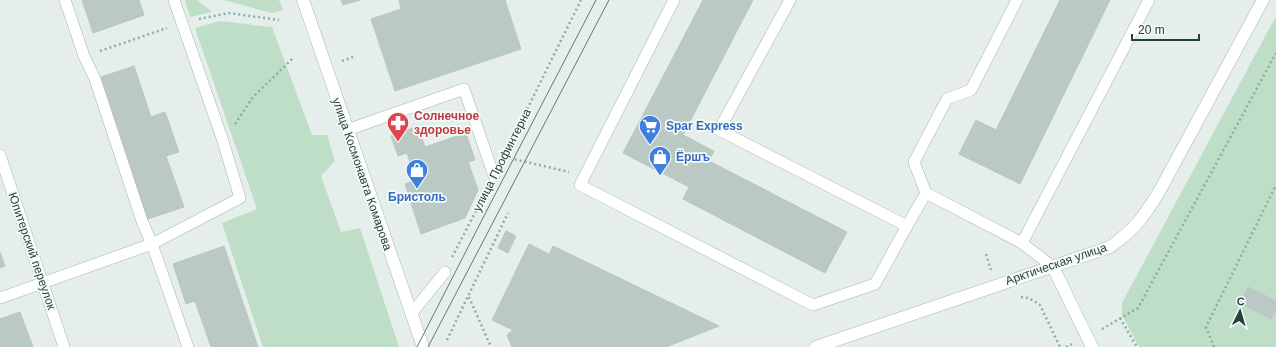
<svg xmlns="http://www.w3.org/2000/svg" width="1276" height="347" viewBox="0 0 1276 347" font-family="Arial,sans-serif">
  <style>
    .green { fill: #bedec8 }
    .building { fill: #bac9c3; stroke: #b7c8c1 }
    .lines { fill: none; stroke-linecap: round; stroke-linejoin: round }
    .service-casing { stroke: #a7b6b2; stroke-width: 12 }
    .minor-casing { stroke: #a7b6b2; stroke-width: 13 }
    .tertiary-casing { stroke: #a7b6b2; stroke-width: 13 }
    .path { stroke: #85b1a5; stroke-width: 2.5; stroke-dasharray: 2 3; stroke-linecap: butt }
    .service { stroke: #fff; stroke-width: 11 }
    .minor { stroke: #fff; stroke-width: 12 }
    .tertiary { stroke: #fff; stroke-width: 12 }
    .tram { stroke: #5f7b75; stroke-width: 1 }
    .labels { text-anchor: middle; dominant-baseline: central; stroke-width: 3.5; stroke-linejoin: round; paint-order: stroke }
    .health-label { font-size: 12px; font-weight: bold; fill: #be3a42; stroke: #f5faf8; text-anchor: start }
    .shop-label { font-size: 12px; font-weight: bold; fill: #366cbe; stroke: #f5faf8; text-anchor: start }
    .street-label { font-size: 12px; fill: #24403a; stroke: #f5faf8 }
  </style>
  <rect width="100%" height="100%" fill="#e5eeea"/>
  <g class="green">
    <polygon points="185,0 197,0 212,12 190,17"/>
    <polygon points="224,0 279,0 283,10 271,13"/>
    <polygon points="1276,16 1276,347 1139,347 1122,315 1122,303"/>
    <polygon points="220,21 272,27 312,135 327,135 335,161 321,176 341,232 360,228 399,347 263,347 222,223 257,209 195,28"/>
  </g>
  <g class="building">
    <polygon points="82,0 139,0 144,15 93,33"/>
    <polygon points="341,0 360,0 343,5"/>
    <polygon points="399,0 505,0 521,49 395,91 371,19 401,9"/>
    <polygon points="703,0 753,0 683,135 714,151 709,161 847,232 825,273 683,199 689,187 623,153"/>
    <polygon points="1060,0 1110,0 1020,184 959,154 976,120 996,130"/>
    <polygon points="134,66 151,117 165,112 179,152 166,156 184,207 142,221 95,79"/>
    <polygon points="418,126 425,147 466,133 475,160 468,162 478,190 465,218 421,234 405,184 416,180 407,153 398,156 391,136"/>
    <polygon points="506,231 516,236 508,253 498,248"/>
    <polygon points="529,244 549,254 553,246 719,326 666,347 512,347 507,335 513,330 492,320"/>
    <polygon points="224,246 258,347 211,347 195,301 186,304 173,264"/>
    <polygon points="0,252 5,266 0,268"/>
    <polygon points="1248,287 1276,301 1276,310 1271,319 1240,303"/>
    <polygon points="20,312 33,347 0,347 0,319"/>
  </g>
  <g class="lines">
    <g class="service-casing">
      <g id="service">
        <polyline points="65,0 84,56 95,79 142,221 152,244 188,347"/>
        <polyline points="674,0 580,185 813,305 875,284 907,226"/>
        <polyline points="790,0 719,130 907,226 926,193 1022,243 1053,267"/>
        <polyline points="347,130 464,89 494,176"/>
        <polyline points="0,155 64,347"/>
        <polyline points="926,193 914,162 947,99 971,90 1017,0"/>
        <polyline points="1022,243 1149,0"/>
        <polyline points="0,298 152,244 240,198 223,141 174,0"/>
        <polyline points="411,314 445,272"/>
      </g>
    </g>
    <g class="minor-casing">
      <g id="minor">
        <polyline points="1053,267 1092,347"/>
        <path d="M816,347L1110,247C1135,229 1143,218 1159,192L1263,0"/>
      </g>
    </g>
    <g class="tertiary-casing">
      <polyline id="tertiary" points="303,0 423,347"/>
    </g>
    <g class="path">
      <polyline points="199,19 229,13 279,20"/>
      <polyline points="100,51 167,28"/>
      <polyline points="342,61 353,57"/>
      <polyline points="235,124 253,97 293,58"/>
      <polyline points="505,154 581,0"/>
      <polyline points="505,157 569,172"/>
      <polyline points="986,254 991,270"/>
      <polyline points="452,257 487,190"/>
      <polyline points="469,297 491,347"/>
      <polyline points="1021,297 1029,298 1040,305 1060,347"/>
      <polyline points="1120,318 1137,347"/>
      <polyline points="1102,329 1138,308 1276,53"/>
      <polyline points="447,340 508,213"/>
      <polyline points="1066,347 1072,344"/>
      <polyline points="1214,347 1206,327 1276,185"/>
    </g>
    <use href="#service" class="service"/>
    <use href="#minor" class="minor"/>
    <use href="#tertiary" class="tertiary"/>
    <g class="tram">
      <polyline points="417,347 486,212 596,0"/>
      <polyline points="428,347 609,0"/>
    </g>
  </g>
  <defs>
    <g id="pharmacy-pin" transform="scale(1.15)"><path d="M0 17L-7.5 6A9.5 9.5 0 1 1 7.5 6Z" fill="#e0444e" stroke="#f5faf8"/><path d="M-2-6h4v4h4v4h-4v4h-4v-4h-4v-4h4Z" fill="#fff"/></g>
    <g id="supermarket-pin" transform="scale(1.15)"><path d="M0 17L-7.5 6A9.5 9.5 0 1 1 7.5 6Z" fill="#3f7fe0" stroke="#f5faf8"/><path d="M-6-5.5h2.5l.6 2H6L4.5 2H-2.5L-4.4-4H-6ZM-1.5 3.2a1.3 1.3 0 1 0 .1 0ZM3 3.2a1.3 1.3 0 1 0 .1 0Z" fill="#fff"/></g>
    <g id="shop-pin" transform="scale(1.15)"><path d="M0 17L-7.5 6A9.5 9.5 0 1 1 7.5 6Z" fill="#3f7fe0" stroke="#f5faf8"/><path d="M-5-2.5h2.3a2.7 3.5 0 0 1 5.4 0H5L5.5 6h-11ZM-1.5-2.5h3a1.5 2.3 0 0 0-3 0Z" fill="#fff"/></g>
  </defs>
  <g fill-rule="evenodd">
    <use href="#pharmacy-pin" x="398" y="123"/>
    <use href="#supermarket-pin" x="650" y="126"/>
    <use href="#shop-pin" x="660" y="157"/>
    <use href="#shop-pin" x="417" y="170"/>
  </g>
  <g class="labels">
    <g class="health-label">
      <text x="414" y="116">Солнечное<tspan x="414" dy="14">здоровье</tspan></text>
    </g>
    <g class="shop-label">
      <text x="666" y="126">Spar Express</text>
      <text x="676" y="157">Ёршъ</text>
      <text x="417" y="197" text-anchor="middle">Бристоль</text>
    </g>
    <g class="street-label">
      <text transform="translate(502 160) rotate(-63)">улица Профинтерна</text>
      <text transform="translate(362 174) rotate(71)">улица Космонавта Комарова</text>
      <text transform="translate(32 251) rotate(71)">Юпитерский переулок</text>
      <text transform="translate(1056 264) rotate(-19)">Арктическая улица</text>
    </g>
  </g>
  <g transform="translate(1240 311) rotate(5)" stroke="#f5faf8" stroke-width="3" paint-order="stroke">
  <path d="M0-3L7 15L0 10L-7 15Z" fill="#24403a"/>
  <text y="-6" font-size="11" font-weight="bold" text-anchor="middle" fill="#24403a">С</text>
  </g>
  <path d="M1132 34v6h67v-6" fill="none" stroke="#24403a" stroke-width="2"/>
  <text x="1138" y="34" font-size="12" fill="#24403a" stroke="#f5faf8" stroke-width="3" paint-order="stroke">20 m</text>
</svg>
